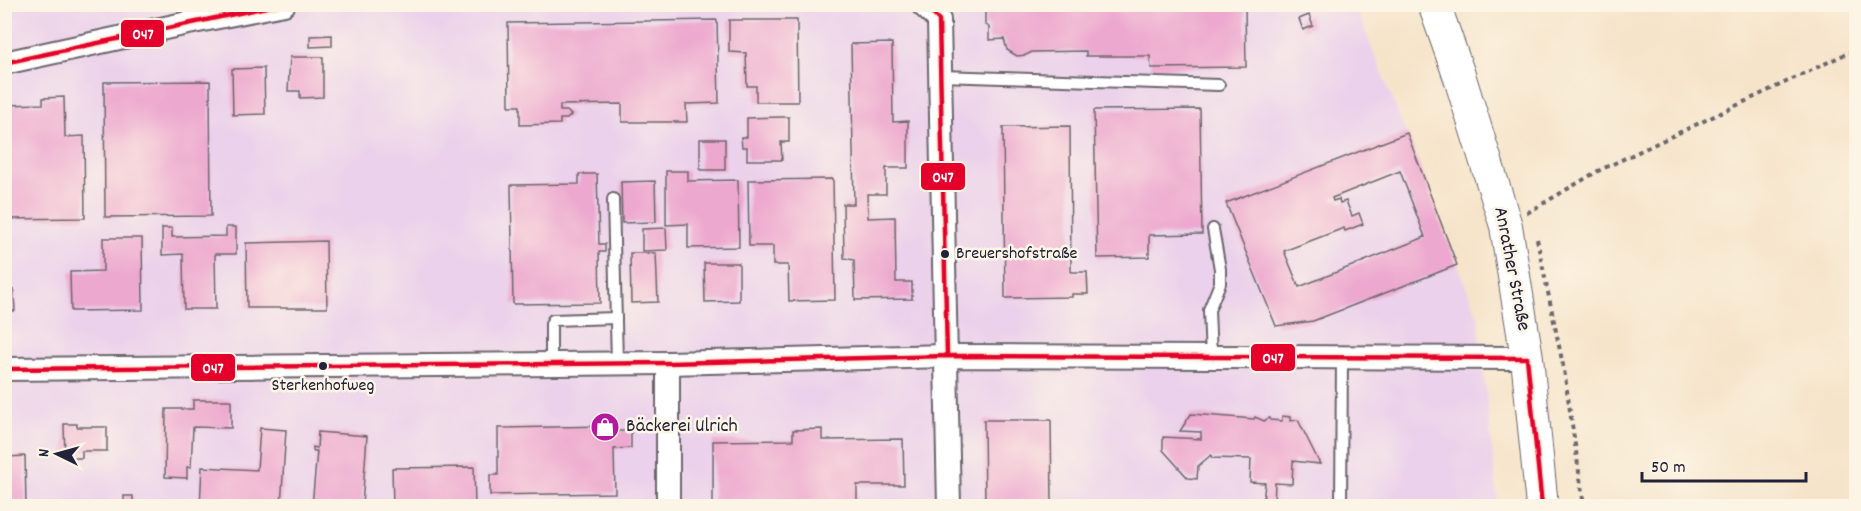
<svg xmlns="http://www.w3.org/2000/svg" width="1861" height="511" viewBox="0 0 1861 511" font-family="Dekko,sans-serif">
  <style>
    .built { fill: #ebd1eb }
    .building { fill: #eda8cf; fill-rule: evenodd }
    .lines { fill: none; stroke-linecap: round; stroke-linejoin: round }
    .lane-casing { stroke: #6c666d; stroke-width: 14 }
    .street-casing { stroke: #6c666d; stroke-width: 26 }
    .secondary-casing { stroke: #6c666d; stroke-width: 34 }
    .path { stroke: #6c666d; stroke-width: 4; stroke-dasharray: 4.5 4.5; stroke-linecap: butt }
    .lane { stroke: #fff; stroke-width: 10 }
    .street { stroke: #fff; stroke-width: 22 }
    .secondary { stroke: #fff; stroke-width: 32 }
    .bus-1-casing { stroke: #fcf5e5; stroke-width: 9 }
    .bus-1 { stroke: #e4002b; stroke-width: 4.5 }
    .bus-dot { fill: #22223b; stroke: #fcf5e5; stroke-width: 2 }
    .labels { text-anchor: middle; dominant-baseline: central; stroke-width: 5; stroke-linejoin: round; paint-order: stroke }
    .bus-label { font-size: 18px; fill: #22223b; stroke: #fcf5e5; text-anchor: start }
    .street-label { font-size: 20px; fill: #22223b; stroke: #fcf5e5 }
    .poi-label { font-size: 20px; fill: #22223b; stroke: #fcf5e5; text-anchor: start }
    .line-badge { stroke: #fcf5e5; stroke-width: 2 }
    .badge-label { font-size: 16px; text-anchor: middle; font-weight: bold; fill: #fff }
  </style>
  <rect width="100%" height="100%" fill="#fcf5e5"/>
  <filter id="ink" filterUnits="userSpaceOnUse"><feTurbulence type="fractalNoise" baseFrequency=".0167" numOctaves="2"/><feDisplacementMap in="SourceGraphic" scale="12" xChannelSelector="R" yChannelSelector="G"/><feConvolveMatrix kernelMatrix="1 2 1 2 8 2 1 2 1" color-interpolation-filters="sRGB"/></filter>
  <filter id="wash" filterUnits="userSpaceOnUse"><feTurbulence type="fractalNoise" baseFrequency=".008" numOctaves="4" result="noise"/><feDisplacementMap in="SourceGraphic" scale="24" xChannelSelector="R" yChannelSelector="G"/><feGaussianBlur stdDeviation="1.35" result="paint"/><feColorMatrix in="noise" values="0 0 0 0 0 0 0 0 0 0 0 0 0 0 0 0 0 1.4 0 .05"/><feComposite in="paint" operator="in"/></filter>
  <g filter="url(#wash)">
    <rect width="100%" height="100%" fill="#f6e4ca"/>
    <polygon class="built" points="4,5 1355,5 1478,316 1498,506 5,506"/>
    <g id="blocks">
      <g class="building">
        <polygon points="985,4 1245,4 1246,67 1151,68 1150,56 1086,56 1086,51 1032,52 1026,55 1017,56 1007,50 1004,39 989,40 989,26 985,25"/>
        <polygon points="1309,15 1313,26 1303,30 1299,19"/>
        <polygon points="717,20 719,103 686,104 687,122 622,122 622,104 560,105 560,111 567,111 571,115 567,119 560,119 560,124 520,125 520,106 509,106 508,23"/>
        <polygon points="729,20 797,20 798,102 756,102 756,86 747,86 746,53 729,52"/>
        <polygon points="332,35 332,46 310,47 310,36"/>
        <polygon points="892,43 893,122 908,121 908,168 886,168 886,194 867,194 868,218 895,217 896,282 912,282 912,299 855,300 854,260 844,258 843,204 854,204 851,44"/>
        <polygon points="290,57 323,57 323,97 300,98 300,91 288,91"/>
        <polygon points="264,68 265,114 233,115 232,69"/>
        <polygon points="210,81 211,216 105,217 104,82"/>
        <polygon points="64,97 65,137 84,136 85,218 4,219 4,105 43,104 43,98"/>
        <polygon points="1200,109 1202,234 1149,235 1149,257 1097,258 1094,110"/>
        <polygon points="781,117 789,117 789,142 781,142 782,160 747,160 747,147 742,147 741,137 747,137 747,118"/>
        <polygon points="1070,126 1071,272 1087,272 1088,294 1072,294 1072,297 1005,298 1003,127"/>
        <path d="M1407,133L1457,265L1313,321L1276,326L1226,203ZM1400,171L1425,237L1299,287L1284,251L1344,228L1345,231L1363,224L1359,213L1352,216L1346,201L1340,203L1339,199L1333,201L1332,198Z"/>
        <rect x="700" y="139" width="25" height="31"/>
        <polygon points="666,171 688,171 688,181 738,180 739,247 688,248 688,224 666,225"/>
        <polygon points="579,174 597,174 599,244 605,244 605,252 599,252 600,303 513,304 511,185 579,184"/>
        <polygon points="833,179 835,300 789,301 788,265 773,265 773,246 749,246 748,180"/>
        <polygon points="655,181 656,222 622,223 621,182"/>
        <polygon points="226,227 236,227 236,254 215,254 216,309 184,309 183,254 162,255 162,228 172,228 172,237 226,236"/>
        <polygon points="666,228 667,250 642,251 642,229"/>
        <polygon points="103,238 142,238 143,310 71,311 70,272 103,271"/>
        <polygon points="326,241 327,308 247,308 246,243"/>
        <polygon points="630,253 656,253 658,302 631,303"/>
        <polygon points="704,263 739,263 739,301 705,302"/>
        <polygon points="4,290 14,290 15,311 4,311"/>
        <polygon points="193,400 231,400 231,428 193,427 191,467 187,467 187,478 165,477 166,409 193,409"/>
        <polygon points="1191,414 1254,419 1255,417 1264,421 1269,418 1270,420 1282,421 1282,416 1290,417 1290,421 1298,420 1320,464 1293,461 1292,484 1275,483 1274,504 1307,503 1307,506 1189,506 1189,504 1263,503 1265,483 1250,482 1251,459 1212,458 1211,455 1198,466 1197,479 1188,478 1163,450 1163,437 1201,439 1201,432 1180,431"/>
        <polygon points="984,420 1051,420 1052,506 985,506"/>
        <polygon points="64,424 77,424 77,427 107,427 107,451 82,451 82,458 65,458"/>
        <polygon points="609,426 614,431 631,431 631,448 614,449 615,493 490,495 490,475 498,475 498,428"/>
        <polygon points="260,428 286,430 281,506 200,506 202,467 257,470"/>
        <polygon points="822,429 822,440 903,439 904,485 857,485 857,506 713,506 713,441 793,440 793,430"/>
        <polygon points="318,432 367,436 362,506 312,506 317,451 313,451 313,447 317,448"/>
        <polygon points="25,456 26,506 7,506 6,457"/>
        <polygon points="474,467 475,506 393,506 392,468"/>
        <polygon points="124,496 133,496 133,506 53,506 53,504 124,503"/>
      </g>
    </g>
  </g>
  <g filter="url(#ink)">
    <use href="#blocks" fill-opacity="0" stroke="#6c666d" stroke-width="1.5"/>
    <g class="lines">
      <g class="lane-casing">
        <g id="lane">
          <polyline points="941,76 1219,85"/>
          <polyline points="613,199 617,363"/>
          <polyline points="1211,357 1209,310 1220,283 1220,269 1213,229"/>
          <polyline points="551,364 551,324 553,320 616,318"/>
          <polyline points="1341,506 1342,357"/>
        </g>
      </g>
      <g class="street-casing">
        <g id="street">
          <polyline points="922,4 939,20 949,506"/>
          <polyline points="4,63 188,23 284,4"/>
          <polyline points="668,363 668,506"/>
          <polyline points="4,369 668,363 947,356 1527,358"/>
        </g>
      </g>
      <g class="secondary-casing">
        <polyline id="secondary" points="1434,4 1459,75 1506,226 1527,358 1542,506"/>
      </g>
      <g class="path">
        <polyline points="1527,213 1598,171 1856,49"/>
        <polyline points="1537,239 1564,370 1584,506"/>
      </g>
      <use href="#lane" class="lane"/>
      <use href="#street" class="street"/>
      <use href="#secondary" class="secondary"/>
      <g class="bus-1-casing">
        <g id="bus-1">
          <polyline points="923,4 939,20 947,356"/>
          <polyline points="4,63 281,4"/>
          <polyline points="1527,358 1542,506"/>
          <polyline points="4,369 668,363 947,356 1527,358"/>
        </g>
      </g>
      <use href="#bus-1" class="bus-1"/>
    </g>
  </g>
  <defs>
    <g id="shop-disc" transform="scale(1.5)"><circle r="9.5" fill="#b5179e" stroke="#fcf5e5"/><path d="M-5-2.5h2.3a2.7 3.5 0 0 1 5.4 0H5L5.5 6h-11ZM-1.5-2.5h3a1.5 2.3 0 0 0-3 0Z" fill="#fff"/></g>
  </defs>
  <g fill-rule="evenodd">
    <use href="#shop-disc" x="605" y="427"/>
  </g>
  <g class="bus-dot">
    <circle cx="945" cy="254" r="5"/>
    <circle cx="323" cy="366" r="5"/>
  </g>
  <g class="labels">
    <g class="bus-label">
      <text x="956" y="254">Breuershofstraße</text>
      <text x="323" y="386" text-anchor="middle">Sterkenhofweg</text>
    </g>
    <g class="street-label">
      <text transform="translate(1511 269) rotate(79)">Anrather Straße</text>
    </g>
    <g class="poi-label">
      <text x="626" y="427">Bäckerei Ulrich</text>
    </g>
  </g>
  <g class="line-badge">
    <rect x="120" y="19" width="45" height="29" rx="6" fill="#e4002b"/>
    <rect x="920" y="162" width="46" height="29" rx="6" fill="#e4002b"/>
    <rect x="1250" y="343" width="46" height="29" rx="6" fill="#e4002b"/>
    <rect x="190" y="353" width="46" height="29" rx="6" fill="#e4002b"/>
  </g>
  <g class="badge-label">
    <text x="143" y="39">047</text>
    <text x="943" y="182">047</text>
    <text x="1273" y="363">047</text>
    <text x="213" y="373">047</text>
  </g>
  <rect width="1861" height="511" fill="none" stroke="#fcf5e5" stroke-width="24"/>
  <g transform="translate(57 454) rotate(275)" stroke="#fcf5e5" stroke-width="4.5" paint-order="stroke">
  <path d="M0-4.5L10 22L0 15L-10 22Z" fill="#22223b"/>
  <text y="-9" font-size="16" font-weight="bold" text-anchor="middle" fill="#22223b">N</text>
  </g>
  <path d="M1642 472v9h164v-9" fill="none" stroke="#22223b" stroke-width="3"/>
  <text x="1651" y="472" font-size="18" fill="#22223b" stroke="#fcf5e5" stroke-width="4.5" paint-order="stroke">50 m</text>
</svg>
